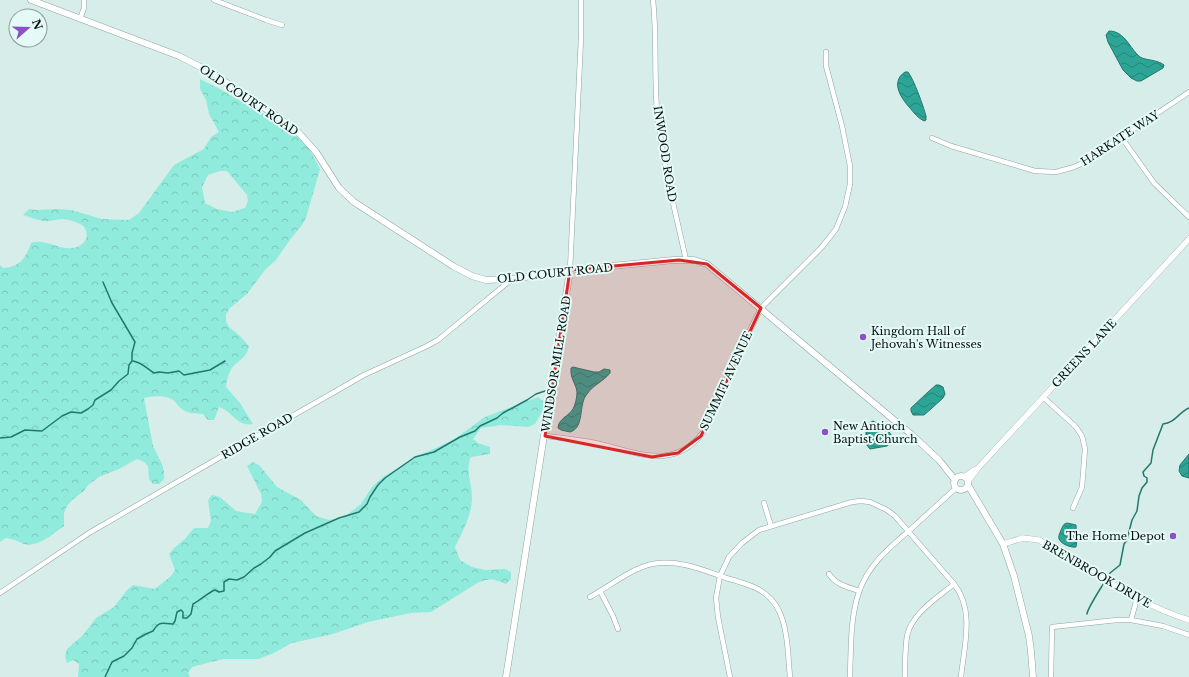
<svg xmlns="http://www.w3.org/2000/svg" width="1189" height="677" viewBox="0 0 1189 677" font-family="'Libre Baskerville',serif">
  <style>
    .forest { fill: url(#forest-crowns); fill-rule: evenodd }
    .water { fill: url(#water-waves); stroke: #22786d }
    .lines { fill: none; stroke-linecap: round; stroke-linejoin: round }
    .stream { stroke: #22786d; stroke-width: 1.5 }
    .minor-casing { stroke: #90a5a1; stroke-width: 5.5 }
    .tertiary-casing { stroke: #90a5a1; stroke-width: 6 }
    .secondary-casing { stroke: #90a5a1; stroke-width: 7 }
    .minor { stroke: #fff; stroke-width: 4.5 }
    .tertiary { stroke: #fff; stroke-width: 5.5 }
    .secondary { stroke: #fff; stroke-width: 6 }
    .marked { fill: #d62828; fill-opacity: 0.2; stroke: #d62828; stroke-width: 3; stroke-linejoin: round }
    .poi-dot { fill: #8c51c7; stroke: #e4faf6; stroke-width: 1.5 }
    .labels { text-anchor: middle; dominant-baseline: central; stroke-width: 4; stroke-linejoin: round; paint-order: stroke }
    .street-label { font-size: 11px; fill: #080f0e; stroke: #e4faf6 }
    .poi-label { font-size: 11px; fill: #080f0e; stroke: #e4faf6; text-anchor: start }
  </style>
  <defs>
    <pattern id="forest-crowns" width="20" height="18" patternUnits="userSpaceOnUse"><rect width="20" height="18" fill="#91ebdc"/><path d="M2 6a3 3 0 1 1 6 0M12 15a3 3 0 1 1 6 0" fill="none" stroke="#7cc8bc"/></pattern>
    <pattern id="water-waves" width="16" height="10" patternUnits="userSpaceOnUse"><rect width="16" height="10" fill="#2da596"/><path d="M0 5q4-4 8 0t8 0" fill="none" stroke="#248579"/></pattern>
  </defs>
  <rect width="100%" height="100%" fill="#d7ede9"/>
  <g class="forest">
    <path d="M200,79L220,89L259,112L280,120L306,145L310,150L320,169L306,218L302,225L289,241L276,260L265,270L247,294L230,308L226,314V321L229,327L240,336L249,346C247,358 238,360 232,368C228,374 227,380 226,387L240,403L253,424C236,427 234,412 219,407L214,420H208L203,414C197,413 190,414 185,411C180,409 177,403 173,400C165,395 153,396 144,398L153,446L162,464L164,471V479L159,484H153L149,479L148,466L144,462L137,459L119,469L99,477L88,485L84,491L72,500L67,506L64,513V526C54,533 38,548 24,544C18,541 13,539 6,538L0,542V265L3,268C20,267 26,258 31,243C47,237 63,254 79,246C90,241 89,227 78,223C73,221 67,219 63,219C56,219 51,222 44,221C37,220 30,217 23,215L29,209L36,210L57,209L71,210L102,219L129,220L139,213L174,165L204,149L211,137L219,132L209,114L206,100L200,89ZM220,171H227L247,195L248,202L245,208L232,212L217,209L205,203L202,187L208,175Z"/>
    <path d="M538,397L543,401L545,407L535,424L528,427L501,425L481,428L473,439L478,443L490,447V454L471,457C465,469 472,484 472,497C472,515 463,531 455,547L460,560L472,567L485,570L505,569L511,572V579L506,584C493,579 493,578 479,582L431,612L411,613L368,622L333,634L292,643L272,654L258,659H223L192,667L188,673L190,677H78L79,664L73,660L67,663L65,656L67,649L83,635L96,618L114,607L127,590L133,585L155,589L171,576L175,570L169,554L174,548L185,539L194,528H208L211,521L208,500L212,495L220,497L236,511L255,514L262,502L261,494L247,466L253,462L260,466L277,487L301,500L316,516L329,520L343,518L361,504L372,487L383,477L414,458L453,440L485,417Z"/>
  </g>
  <g class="water">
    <path d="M1109,31C1125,31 1130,49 1140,57C1147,61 1156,59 1164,65L1163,68L1141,81H1137L1131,78L1123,70L1108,42L1106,35Z"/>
    <path d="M905,72H908C914,80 923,105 926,116V120L924,121C918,118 914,113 910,108C901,98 890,82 905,72Z"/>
    <path d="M573,367L594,372H599L604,369L610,370V373C604,381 593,385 587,394C578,404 585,428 570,432L561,430L558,428C558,419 569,416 573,409C575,405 577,398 577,393C577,386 571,379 571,372V368Z"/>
    <polygon points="936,385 939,385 943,387 945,394 943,398 932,408 924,415 913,415 911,411 911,408 928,392"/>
    <polygon points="873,421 887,429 892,436 892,442 887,446 870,449 866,444 866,425"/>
    <polygon points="1189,454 1189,478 1182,476 1179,471 1180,465"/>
    <path d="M1067,523L1076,525L1077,540L1076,547C1071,548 1061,544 1059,539C1058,536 1060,533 1061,530C1063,526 1063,524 1067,523Z"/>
  </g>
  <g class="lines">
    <g class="stream">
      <path d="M133,361C143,363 146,368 154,373L159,372L168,373L179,371L184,375L210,370L225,361"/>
      <polyline points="0,438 11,437 25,430 42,431 62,416 71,412 81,413 88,409 93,405 95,400 111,390 119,381 128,374 129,365 132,361 132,353 135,342 112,303 103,282"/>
      <path d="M1107,578L1110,573L1120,565L1124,544L1127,540L1132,520L1137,511L1139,496L1142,488L1147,482V478L1144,476L1143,472L1151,463L1153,450L1163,424C1175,423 1178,413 1189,408"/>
      <path d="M1087,614C1087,609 1101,588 1105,581"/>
      <path d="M105,677L112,662L124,656L132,648L137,639L146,634L153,631C160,620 162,624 173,624L175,621L177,612L181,610L183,612V618H187L191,614L193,604C201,600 207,593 215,590L219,592L224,591V582L229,579L237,580L244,577L254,568L261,564L270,557L275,551L305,533L339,518L359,512L367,504L370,497L378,485L385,478L415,457L434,452L460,437L475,431L480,426L497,418L503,413L527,400L536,394L548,390"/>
    </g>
    <g class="minor-casing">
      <g id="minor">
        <polyline points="214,0 266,20 282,25"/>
        <path d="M653,0C657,37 654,73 657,110C662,161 675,210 686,260"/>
        <polyline points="80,19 84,8 84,0"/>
        <polyline points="932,138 951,146 1035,171 1056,172 1074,167 1083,163 1189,92"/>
        <polyline points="1122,138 1154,183 1189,217"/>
        <polyline points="570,270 581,38 581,0"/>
        <polyline points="1043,397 1076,427 1082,436 1085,449 1082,487 1073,508"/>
        <path d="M545,436C563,438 582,440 600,444C640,454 678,471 706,428L735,360L761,308L822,247L836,229L845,207L850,184V166L842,126L826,66V52"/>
        <polyline points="764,503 771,526"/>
        <path d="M829,574C836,585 848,587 859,591"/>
        <polyline points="600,591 613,616 618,629"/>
        <polyline points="0,593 89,533 210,463 364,375 427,346 438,340 512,279"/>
        <path d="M590,597C610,586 630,569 652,564C678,559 703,570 726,578C737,581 748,584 758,589C767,594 775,602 779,611C788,629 788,657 790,677"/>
        <polyline points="1131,620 1137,598"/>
        <path d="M730,677L718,617L716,598L720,576L729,557L742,543L759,530L852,502L861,501L870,502L887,510L895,516L954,584C975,610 964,646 961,677"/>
        <path d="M850,677C851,649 850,618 859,592C868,565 890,547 911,529C926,515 941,502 956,488"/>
        <path d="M905,677C905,664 905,649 907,636C912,613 937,598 954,584"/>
        <polyline points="1051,677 1052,627 1117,620 1131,620 1163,626 1189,635"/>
      </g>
    </g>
    <g class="tertiary-casing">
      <g id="tertiary">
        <polyline points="964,477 974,470"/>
        <polyline points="968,481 979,467 1189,239"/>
        <path d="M1003,544L1023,538L1039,540C1089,567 1134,603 1189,620"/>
      </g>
    </g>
    <g class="secondary-casing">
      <g id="secondary">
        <polyline points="31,0 179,56 212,73 275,115 298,132 316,152 339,188 354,202 453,266 472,276 486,280 512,279 570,270 674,260 694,260 707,264 912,435 939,460 955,480"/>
        <circle cx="961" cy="483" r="7"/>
        <polyline points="968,485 1003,544 1014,576 1029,636 1031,651 1033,677"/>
        <polyline points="506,677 570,270"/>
      </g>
    </g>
    <use href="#minor" class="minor"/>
    <use href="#tertiary" class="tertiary"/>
    <use href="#secondary" class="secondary"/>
  </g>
  <path class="marked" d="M679,260L707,264L761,308L701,436L678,453L652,457L545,436L570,270Z"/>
  <g class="poi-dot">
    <circle cx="863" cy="337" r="4"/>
    <circle cx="825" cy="432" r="4"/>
    <circle cx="1173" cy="536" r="4"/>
  </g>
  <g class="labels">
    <g class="street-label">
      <text transform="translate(249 100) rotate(34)">OLD COURT ROAD</text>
      <text transform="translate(1120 138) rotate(-33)">HARKATE WAY</text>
      <text transform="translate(665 154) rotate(81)">INWOOD ROAD</text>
      <text transform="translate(555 273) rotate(-6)">OLD COURT ROAD</text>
      <text transform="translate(1084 353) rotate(-47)">GREENS LANE</text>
      <text transform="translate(556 364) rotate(-81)">WINDSOR MILL ROAD</text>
      <text transform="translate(726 381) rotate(-65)">SUMMIT AVENUE</text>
      <text transform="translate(257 436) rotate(-30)">RIDGE ROAD</text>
      <text transform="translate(1097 574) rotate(30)">BRENBROOK DRIVE</text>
    </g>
    <g class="poi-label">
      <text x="871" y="331">Kingdom Hall of<tspan x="871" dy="13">Jehovah's Witnesses</tspan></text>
      <text x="833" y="426">New Antioch<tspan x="833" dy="13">Baptist Church</tspan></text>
      <text x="1165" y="536" text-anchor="end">The Home Depot</text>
    </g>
  </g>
  <g transform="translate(28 28) rotate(70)"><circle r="19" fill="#e4faf6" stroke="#8c9c99"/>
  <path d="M0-3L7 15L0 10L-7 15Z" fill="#8c51c7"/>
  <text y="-6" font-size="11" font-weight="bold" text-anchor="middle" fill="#080f0e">N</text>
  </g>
</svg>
